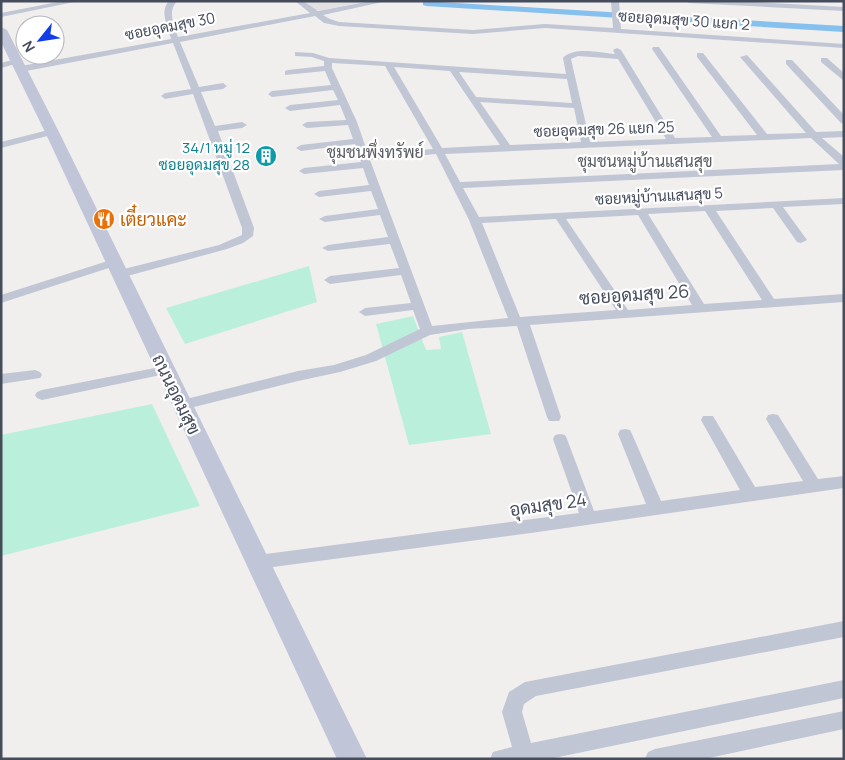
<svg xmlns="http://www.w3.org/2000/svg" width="845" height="760" viewBox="0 0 845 760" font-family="Manrope,Sarabun,sans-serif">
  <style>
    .education { fill: #e2e0e0 }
    .green { fill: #baf0db }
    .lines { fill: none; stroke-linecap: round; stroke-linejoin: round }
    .canal { fill: #86c0ee; fill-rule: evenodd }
    .minor { fill: #c1c6d4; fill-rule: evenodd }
    .secondary { fill: #c0c6d8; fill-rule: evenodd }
    .labels { text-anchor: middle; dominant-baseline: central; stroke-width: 4.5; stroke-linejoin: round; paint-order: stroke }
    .far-street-label { font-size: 15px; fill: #454c5c; stroke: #fff }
    .far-culture-label { font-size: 15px; fill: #0d838f; stroke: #fff; text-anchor: end }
    .far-neighbourhood-label { font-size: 16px; fill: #5a5c63; stroke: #fff }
    .food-label { font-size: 18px; fill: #c56008; stroke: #fff; text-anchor: start }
    .street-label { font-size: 18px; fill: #454c5c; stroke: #fff }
  </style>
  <rect width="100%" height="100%" fill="#f1eeee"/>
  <polygon class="education" points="303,1 369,1 322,10 314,10"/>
  <g class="green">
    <polygon points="309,266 317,302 185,344 166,308"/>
    <polygon points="413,316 426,350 441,349 439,337 462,332 491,434 409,445 376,324"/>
    <polygon points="152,404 200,506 1,556 1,435"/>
  </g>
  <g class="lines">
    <polygon class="canal" points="423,1 844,26 844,32 426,6 423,5"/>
    <g class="minor">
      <polygon points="63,1 79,1 1,17 1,13"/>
      <path d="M169,1H177C167,12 174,24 178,37L310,13L295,1H303L318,11L371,1H387L323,15L330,19L339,22L473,30L545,24L613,28L611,1H619L621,29L844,44V48L545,28L473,34L339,26L324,23L315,16L180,42L199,87L223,83L227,86L223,89L201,92L215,126L242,122L247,125L242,128L218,131L254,228L253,236L243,243L227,249L120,278L114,274L116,271L219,245L242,235V228L193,94L165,99L161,96L165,93L191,89L173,43L21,72L17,69L21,66L171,39C168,27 159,11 169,1Z"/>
      <polygon points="686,1 736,1 844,7 844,11 689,3"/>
      <path d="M653,47H659L721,136L757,135L697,57V53H703L767,134L806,133L740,57L747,55L816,132L844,131V137L822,138L844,157V170L463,188L479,217L844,198V204L783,207L807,240L801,243L797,242L773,208L716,211L774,299L844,294V302L530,325L561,417L559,421H549L547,417L517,326L468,329L430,335L376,361L340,372L298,381L182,410L177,408L175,405L177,402L182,400L298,371L334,365L366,355L420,329L413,310L365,316L359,312L365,308L411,303L401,275L330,284L324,280L330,276L399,268L390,244L328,251L322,248L328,245L388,237L380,215L325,222L319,219L325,216L378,209L371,191L319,197L314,194L319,191L369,185L363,168L304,174L299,171L304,168L361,162L355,144L301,151L296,148L301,145L353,139L348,125L307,128L302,125L307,122L346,120L340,105L290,111L285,108L290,105L338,100L333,90L272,97L268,94L272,91L331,85L325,71L285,75V71L288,70L324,66V61L312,57L295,56V52L313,53L329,58L566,74L563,58C574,46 600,53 615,54L613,50L617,48L621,50L675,138L712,137L652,49ZM578,56L618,59L666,139L590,142L571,59ZM332,63L385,66L433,149L368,154L357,122L332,68ZM394,67L450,71L500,145L442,148ZM459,72L567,79L572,103L476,97ZM480,102L574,108L581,142L510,145ZM811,138L839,164L460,182L445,154ZM436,154L469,220L508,318L432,326L370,160ZM705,211L762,300L704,304L648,214ZM638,215L692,305L628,310L566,219ZM556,219L616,310L520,317L482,223Z"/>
      <polygon points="821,58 827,58 844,73 844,81 821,62"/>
      <polygon points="16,59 19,59 19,63 1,68 1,63"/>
      <polygon points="786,60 792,60 844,115 844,124 841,123 786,64"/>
      <polygon points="52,129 55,130 55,134 1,148 1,142"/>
      <polygon points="114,259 120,263 118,265 1,303 1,295"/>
      <polygon points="165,366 170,367 172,370 170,373 42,400 37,398 35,395 37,392 42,390"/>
      <polygon points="35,370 40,372 42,375 40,378 1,384 1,374"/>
      <polygon points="773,414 778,415 818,479 844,476 844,488 531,533 258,569 252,567 250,562 252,557 258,555 579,513 553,439 555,435 560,434 565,435 567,439 594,511 646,504 618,434 620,430 625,429 630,430 632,434 661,501 740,490 701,420 703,416 713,416 755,487 803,481 766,419 768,415"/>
      <polygon points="844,621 844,637 536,696 524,704 522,712 531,743 844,680 844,698 549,759 490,759 493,752 512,747 502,712 509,692 525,682"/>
      <polygon points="844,711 844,729 704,759 645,759 648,752 655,749"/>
    </g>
    <polygon class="secondary" points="1,27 7,30 59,132 367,759 337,759 45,132 1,42"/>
  </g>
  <defs>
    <g id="building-disc" transform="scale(1.125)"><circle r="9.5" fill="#0f9aa8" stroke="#fff"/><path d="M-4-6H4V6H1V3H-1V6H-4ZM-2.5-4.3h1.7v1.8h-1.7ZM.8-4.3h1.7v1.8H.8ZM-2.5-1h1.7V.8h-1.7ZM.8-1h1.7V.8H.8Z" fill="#fff"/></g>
    <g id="restaurant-disc" transform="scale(1.125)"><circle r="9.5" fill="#e8710a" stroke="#fff"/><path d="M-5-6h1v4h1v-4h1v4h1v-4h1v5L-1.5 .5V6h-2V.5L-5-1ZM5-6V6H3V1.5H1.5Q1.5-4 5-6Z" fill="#fff"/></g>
  </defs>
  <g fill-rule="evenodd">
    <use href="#building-disc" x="266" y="156"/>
    <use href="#restaurant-disc" x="104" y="219"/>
  </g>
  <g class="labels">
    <g class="far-street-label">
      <text transform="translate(684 20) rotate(4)">ซอยอุดมสุข 30 แยก 2</text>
      <text transform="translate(170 26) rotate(-11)">ซอยอุดมสุข 30</text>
      <text transform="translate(604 129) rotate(-2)">ซอยอุดมสุข 26 แยก 25</text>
      <text transform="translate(659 196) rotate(-3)">ซอยหมู่บ้านแสนสุข 5</text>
    </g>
    <g class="far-culture-label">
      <text x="250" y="147">34/1 หมู่ 12<tspan x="250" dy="17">ซอยอุดมสุข 28</tspan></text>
    </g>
    <g class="far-neighbourhood-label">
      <text x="375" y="152">ชุมชนพึ่งทรัพย์</text>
      <text x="645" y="161">ชุมชนหมู่บ้านแสนสุข</text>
    </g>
    <g class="food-label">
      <text x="120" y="219">เตี๋ยวแคะ</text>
    </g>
    <g class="street-label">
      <text transform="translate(634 294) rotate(-4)">ซอยอุดมสุข 26</text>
      <text transform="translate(177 394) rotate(64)">ถนนอุดมสุข</text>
      <text transform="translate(548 504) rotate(-8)">อุดมสุข 24</text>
    </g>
  </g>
  <rect width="845" height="760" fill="none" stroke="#454c5c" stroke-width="5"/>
  <g transform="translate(40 40) rotate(240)"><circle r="24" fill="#ffffff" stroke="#b5b7be"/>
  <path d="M0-4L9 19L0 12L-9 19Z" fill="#133ee5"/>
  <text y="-8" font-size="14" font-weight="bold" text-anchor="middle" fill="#454c5c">N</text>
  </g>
</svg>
